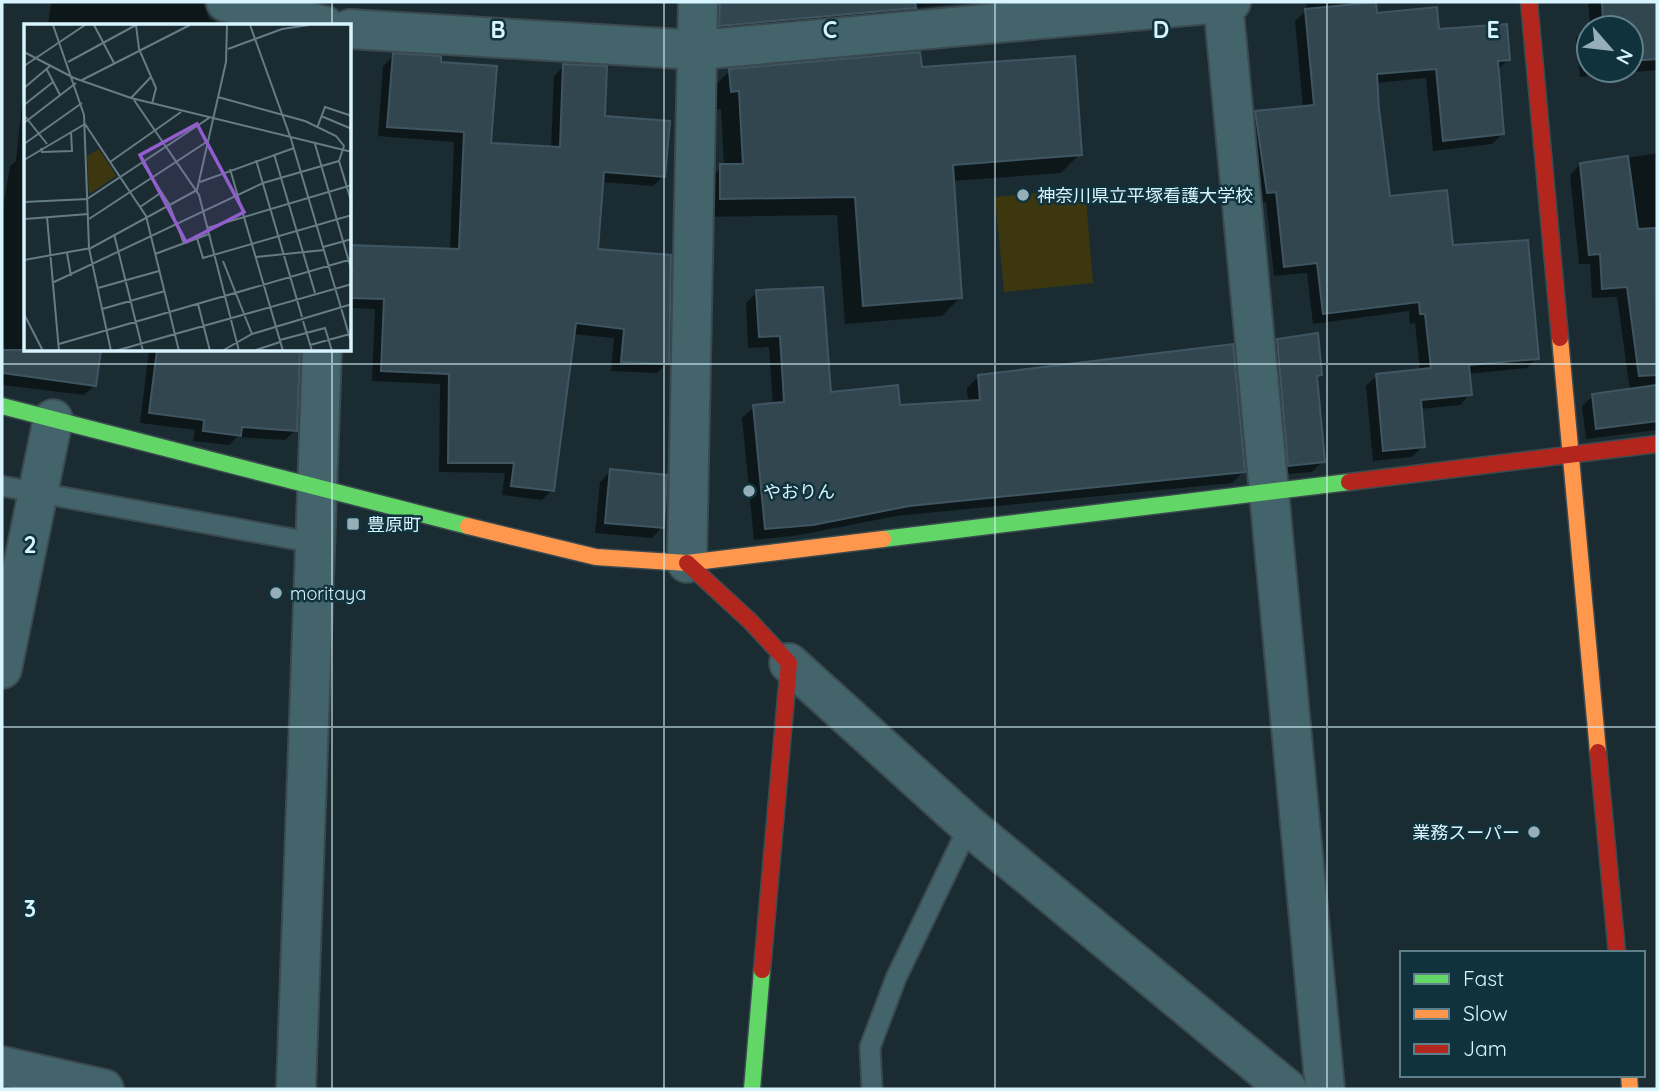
<svg xmlns="http://www.w3.org/2000/svg" width="1659" height="1091" viewBox="0 0 1659 1091" font-family="Quicksand,'Noto Sans JP',sans-serif">
  <style>
    .green { fill: #3c370f }
    .shadow { fill: #0007; fill-rule: evenodd }
    .building { fill: #32464f; stroke: #3f5662; stroke-width: 2 }
    .lines { fill: none; stroke-linecap: round; stroke-linejoin: round }
    .lane-casing { stroke: #3b4a4f; stroke-width: 23 }
    .street-casing { stroke: #3b4a4f; stroke-width: 42 }
    .fast-casing { stroke: #3b4a4f; stroke-width: 19 }
    .slow-casing { stroke: #3b4a4f; stroke-width: 19 }
    .jam-casing { stroke: #3b4a4f; stroke-width: 19 }
    .lane { stroke: #43646b; stroke-width: 19 }
    .street { stroke: #43646b; stroke-width: 38 }
    .fast { stroke: #63d668; stroke-width: 16 }
    .slow { stroke: #ff974d; stroke-width: 16 }
    .jam { stroke: #b3261e; stroke-width: 16 }
    .grid { fill: none; stroke: #d8f4fe; stroke-width: 2; stroke-opacity: 0.55 }
    .poi-dot { fill: #96aeb7; stroke: #0f323c; stroke-width: 2.5 }
    .labels { text-anchor: middle; dominant-baseline: central; stroke-width: 5; stroke-linejoin: round; paint-order: stroke }
    .poi-label { font-size: 18px; fill: #d8f4fe; stroke: #0f323c; text-anchor: start }
    .inset-road { fill: none; stroke: #667c84; stroke-width: 2 }
    .view { fill: #925ecf; fill-opacity: 0.15; stroke: #925ecf; stroke-width: 3.5 }
    .inset-edge { fill: none; stroke: #d8f4fe; stroke-width: 3.5 }
    .grid-label { font-size: 23px; text-anchor: middle; font-weight: bold; fill: #d8f4fe; stroke: #0f323c; stroke-width: 5; stroke-linejoin: round; paint-order: stroke }
  </style>
  <rect width="100%" height="100%" fill="#1a2c32"/>
  <polygon class="green" points="1085,188 1093,283 1004,292 995,197"/>
  <g class="shadow">
    <polygon points="51,2 203,2 209,19 226,26 48,26"/>
    <polygon points="708,2 974,2 913,8 896,26 702,43"/>
    <polygon points="1306,2 1365,2 1376,15 1437,31 1508,59 1497,71 1503,134 1492,144 1433,151 1426,78 1376,83 1389,197 1451,247 1537,358 1527,368 1468,374 1470,394 1460,405 1420,409 1423,446 1412,457 1373,461 1366,386 1377,375 1420,371 1415,323 1410,324 1409,311 1313,324 1307,273 1274,276 1266,202 1257,203 1245,123 1256,112 1303,108 1295,21 1307,10"/>
    <path d="M1588,2H1657V70L1580,77L1576,38L1590,25ZM1589,28H1631V70H1589Z"/>
    <polygon points="394,55 439,64 489,145 551,148 554,76 564,66 603,118 664,176 653,186 602,182 597,250 667,363 657,373 611,371 614,338 572,334 552,490 542,500 502,495 505,473 439,472 440,384 372,381 375,309 350,308 350,247 450,250 454,142 378,136 383,66"/>
    <polygon points="26,65 26,350 100,350 95,385 84,395 2,385 2,213 10,166 16,161"/>
    <polygon points="920,69 1080,154 1061,173 952,181 961,297 942,316 845,324 837,215 702,217 702,184 724,166 721,109 713,109 711,89 730,71"/>
    <polygon points="1657,151 1657,430 1586,439 1582,406 1593,396 1630,391 1617,297 1592,298 1590,264 1579,264 1570,175 1580,164 1654,154"/>
    <polygon points="757,292 829,394 898,406 968,403 967,388 978,377 1243,472 1232,483 896,516 800,535 754,540 742,418 754,407 773,405 769,347 748,348 746,303"/>
    <polygon points="1278,341 1320,375 1316,379 1323,461 1312,472 1278,475 1267,352"/>
    <polygon points="149,350 298,350 296,430 285,440 237,437 229,445 193,441 195,430 140,423"/>
    <polygon points="611,471 662,527 652,538 595,533 600,482"/>
  </g>
  <g class="building">
    <polygon points="720,2 915,2 916,8 719,26"/>
    <polygon points="1376,2 1377,13 1437,7 1439,29 1507,24 1510,60 1498,61 1504,134 1443,141 1436,69 1377,74 1379,109 1390,196 1447,190 1453,245 1528,240 1539,359 1469,365 1472,395 1421,400 1425,447 1383,451 1376,374 1431,368 1425,314 1420,314 1419,302 1323,314 1317,263 1284,267 1276,192 1267,193 1255,111 1314,105 1305,9"/>
    <polygon points="1602,2 1657,2 1657,59 1631,61 1631,28 1589,28 1589,32 1588,24 1603,22"/>
    <polygon points="920,52 922,67 1075,56 1082,155 953,165 962,298 863,306 855,197 720,199 720,164 743,164 739,91 731,92 729,69"/>
    <polygon points="393,53 441,56 441,62 497,66 491,143 560,147 563,64 607,66 605,116 670,121 665,177 604,172 598,249 671,255 669,364 621,362 624,329 576,323 554,491 511,486 514,463 448,463 449,374 381,371 384,299 350,298 350,245 459,249 464,132 387,127"/>
    <polygon points="1628,156 1638,229 1656,228 1657,375 1639,376 1627,287 1602,289 1600,254 1589,255 1580,163"/>
    <polygon points="823,287 831,392 898,385 900,405 980,400 978,375 1233,344 1245,472 909,506 813,525 765,529 753,405 784,402 780,336 759,337 756,290"/>
    <polygon points="1318,333 1322,375 1317,376 1325,462 1288,466 1277,339"/>
    <polygon points="2,350 101,350 96,386 2,373"/>
    <polygon points="157,350 300,350 297,431 242,427 241,436 203,431 204,420 149,413"/>
    <polygon points="1657,385 1657,421 1596,429 1592,394"/>
    <polygon points="610,469 667,475 664,528 605,523"/>
  </g>
  <g class="lines">
    <g class="lane-casing">
      <g id="lane">
        <polyline points="2,486 315,543"/>
        <polyline points="872,1089 870,1047 896,978 969,826"/>
      </g>
    </g>
    <g class="street-casing">
      <g id="street">
        <polyline points="226,2 325,26"/>
        <polyline points="1223,2 1325,1089"/>
        <polyline points="350,29 698,50 1231,2"/>
        <polyline points="687,563 698,2"/>
        <polyline points="789,663 969,826 1287,1089"/>
        <polyline points="2,669 53,419"/>
        <polyline points="2,1066 104,1089"/>
        <polyline points="296,1089 322,350"/>
      </g>
    </g>
    <g class="fast-casing">
      <g id="fast">
        <polyline points="2,406 468,526"/>
        <polyline points="883,539 1349,482"/>
        <polyline points="752,1089 762,970"/>
      </g>
    </g>
    <g class="slow-casing">
      <g id="slow">
        <polyline points="1560,338 1598,752"/>
        <polyline points="468,526 596,557 687,563 883,539"/>
        <polyline points="1629,1075 1630,1089"/>
      </g>
    </g>
    <g class="jam-casing">
      <g id="jam">
        <polyline points="1529,2 1560,338"/>
        <polyline points="1349,482 1657,444"/>
        <polyline points="687,563 750,621 789,663 762,970"/>
        <polyline points="1598,752 1617,953"/>
      </g>
    </g>
    <use href="#lane" class="lane"/>
    <use href="#street" class="street"/>
    <use href="#fast" class="fast"/>
    <use href="#slow" class="slow"/>
    <use href="#jam" class="jam"/>
  </g>
  <path class="grid" d="M332,2V26M664,2V1089M995,2V1089M1327,2V1089M332,350V1089M2,364H1657M2,727H1657"/>
  <g class="poi-dot">
    <circle cx="1023" cy="195" r="7"/>
    <circle cx="749" cy="491" r="7"/>
    <rect x="346" y="517" width="14" height="14" rx="3.5"/>
    <circle cx="276" cy="593" r="7"/>
    <circle cx="1534" cy="832" r="7"/>
  </g>
  <g class="labels">
    <g class="poi-label">
      <text x="1037" y="195">神奈川県立平塚看護大学校</text>
      <text x="763" y="491">やおりん</text>
      <text x="367" y="524">豊原町</text>
      <text x="290" y="593">moritaya</text>
      <text x="1520" y="832" text-anchor="end">業務スーパー</text>
    </g>
  </g>
  <g transform="translate(24 24)">
    <rect width="327" height="327" fill="#1a2c32"/>
    <path d="M75,125L92,152L65,170L63,132Z" fill="#3c370f"/>
    <path class="inset-road" d="M29,1L60,91L65,224L87,327M70,1L90,39M112,1L115,25L132,64L128,80M226,1L267,115L328,321M204,25L258,5L285,1M0,28L50,54L107,74L328,128M44,38L112,1M0,42L61,1M22,44L36,71M58,56L166,1M0,64L26,42M194,73L281,97L312,112L320,122L315,137L328,180M107,74L127,53M110,76L175,171L215,327M0,81L29,58M0,91L23,120M297,92L328,105M0,99L52,59M293,104L301,83L328,92M0,120L58,79M291,120L328,248M17,124L18,128L48,127L47,108M250,130L291,269M0,136L61,100L106,168L65,195M232,136L278,293M86,138L157,88M118,138L145,180L160,220M206,145L259,327M176,158L270,124M0,178L63,175L185,94M116,183L138,168M23,193L35,327M1,195L64,190M183,204L328,161M90,210L119,327M173,214L179,234L328,191M299,223L328,215M43,229L47,252M131,230L185,210M232,233L300,226M0,236L67,224L173,166L202,38L203,1M199,237L228,310M28,259L239,159L315,137M74,264L135,247M174,280L186,327M78,285L141,267M0,290L19,327M279,297L288,327M256,316L301,304L308,327M35,320L328,235M286,321L326,310M232,326L256,318M91,327L328,260M155,327L122,192L106,168L184,117M198,327L228,310L328,280"/>
    <path class="view" d="M173,100L220,188L162,218L116,131Z"/>
    <rect width="327" height="327" class="inset-edge"/>
  </g>
  <g class="grid-label">
    <text x="498" y="38">B</text>
    <text x="830" y="38">C</text>
    <text x="1161" y="38">D</text>
    <text x="1493" y="38">E</text>
    <text x="30" y="553">2</text>
    <text x="30" y="917">3</text>
  </g>
  <rect width="1659" height="1091" fill="none" stroke="#d8f4fe" stroke-width="7"/>
  <rect x="1400" y="951" width="245" height="126" fill="#0f323c" stroke="#5f808a" stroke-width="2"/>
  <rect x="1414" y="974" width="35" height="10" fill="#63d668" stroke="#5f808a" stroke-width="2"/>
  <text x="1463" y="986" font-size="21" fill="#d8f4fe">Fast</text>
  <rect x="1414" y="1009" width="35" height="10" fill="#ff974d" stroke="#5f808a" stroke-width="2"/>
  <text x="1463" y="1021" font-size="21" fill="#d8f4fe">Slow</text>
  <rect x="1414" y="1044" width="35" height="10" fill="#b3261e" stroke="#5f808a" stroke-width="2"/>
  <text x="1463" y="1056" font-size="21" fill="#d8f4fe">Jam</text>
  <g transform="translate(1610 49) rotate(118)"><circle r="33" fill="#0f323c" stroke="#5f808a" stroke-width="2"/>
  <path d="M0-5L12 26L0 18L-12 26Z" fill="#96aeb7"/>
  <text y="-10" font-size="19" font-weight="bold" text-anchor="middle" fill="#d8f4fe">N</text>
  </g>
</svg>
